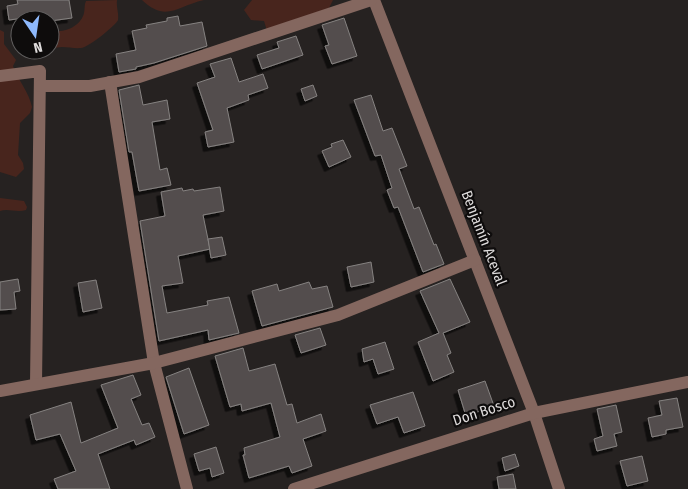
<svg xmlns="http://www.w3.org/2000/svg" width="688" height="489" viewBox="0 0 688 489" font-family="'Fira Sans Condensed',sans-serif">
  <style>
    .green { fill: #48251d }
    .building { fill: #524e4d; stroke: #868281; filter: url(#shadow) }
    .lines { fill: none; stroke-linecap: round; stroke-linejoin: round }
    .minor { stroke: #84675f; stroke-width: 12 }
    .labels { text-anchor: middle; dominant-baseline: central; stroke-width: 4.5; stroke-linejoin: round; paint-order: stroke }
    .street-label { font-size: 15px; fill: #dedbdb; stroke: #0e0c0c }
  </style>
  <defs>
    <filter id="shadow"><feDropShadow dx="-4.5" dy="4.5" stdDeviation="0" flood-color="#0009"/></filter>
  </defs>
  <rect width="100%" height="100%" fill="#262221"/>
  <g class="green">
    <path d="M117,0C116,6 119,14 118,20C116,25 88,48 81,48C70,49 61,44 50,50V29C61,35 81,27 84,13C85,9 84,5 86,1Z"/>
    <path d="M142,0H204C177,6 166,23 142,0Z"/>
    <polygon points="252,0 333,0 329,8 268,34 264,21 251,20 244,10"/>
    <path d="M0,30L4,32V44L16,60L13,66C18,80 29,92 32,107L30,113L20,123L18,155L23,163L24,169L16,177L0,172Z"/>
    <path d="M0,198L24,201L27,207L26,210C17,213 8,208 0,211Z"/>
  </g>
  <g class="building">
    <polygon points="17,0 69,0 72,18 50,21 47,15 9,20 7,6 18,4"/>
    <polygon points="178,16 180,26 202,22 207,46 154,63 136,67 136,69 119,72 116,54 136,50 132,31 147,28 146,25 167,21 167,18"/>
    <polygon points="344,18 357,56 332,64 325,46 329,45 322,25"/>
    <polygon points="296,36 303,55 262,69 257,55 279,48 277,42"/>
    <polygon points="231,58 239,82 263,74 268,88 248,95 249,100 227,108 234,142 208,147 205,132 213,130 197,83 215,77 210,64"/>
    <polygon points="139,85 143,105 167,100 170,119 152,122 160,170 167,168 171,185 139,191 132,152 129,152 119,90"/>
    <polygon points="313,85 317,96 305,101 301,89"/>
    <polygon points="371,95 383,131 392,128 407,166 399,169 414,209 419,207 434,245 436,244 444,264 423,272 398,207 394,208 387,190 392,188 381,155 375,156 354,100"/>
    <polygon points="343,140 351,157 329,167 322,151 332,147 331,144"/>
    <polygon points="220,187 224,211 203,215 210,249 178,256 183,283 162,286 167,313 208,305 207,301 229,297 239,333 209,340 208,330 159,341 140,221 165,216 161,192 182,188 183,191 193,189 194,191"/>
    <polygon points="222,237 226,255 211,258 208,239"/>
    <polygon points="371,262 374,282 351,287 347,267"/>
    <polygon points="18,279 20,291 14,292 16,309 0,310 0,282"/>
    <polygon points="450,279 470,322 443,333 451,353 447,355 454,372 433,381 418,342 439,333 420,291"/>
    <polygon points="96,280 102,308 83,312 78,283"/>
    <polygon points="309,282 312,289 327,286 333,307 262,326 252,291 277,284 279,291"/>
    <polygon points="320,328 326,345 301,353 295,335"/>
    <polygon points="385,342 394,369 378,374 373,359 364,362 362,349"/>
    <polygon points="243,348 249,371 275,364 287,405 292,404 297,423 321,414 326,431 303,439 312,466 292,473 289,466 249,478 243,455 245,455 244,448 280,437 271,403 242,411 241,404 230,407 215,356"/>
    <polygon points="189,368 209,425 184,434 166,377"/>
    <polygon points="133,375 141,395 131,399 142,425 149,423 155,437 136,445 134,440 98,454 110,489 58,489 54,479 76,471 60,434 36,440 30,415 71,402 81,443 118,428 101,385"/>
    <polygon points="485,381 494,406 466,416 458,390"/>
    <polygon points="413,392 425,426 404,433 398,417 377,424 370,405"/>
    <polygon points="677,398 683,427 666,430 666,434 652,437 648,418 662,415 659,401"/>
    <polygon points="616,405 622,432 614,434 617,446 597,451 594,439 603,436 597,409"/>
    <polygon points="216,447 224,473 212,477 210,468 199,471 194,454"/>
    <polygon points="515,454 519,466 505,471 502,458"/>
    <polygon points="642,456 648,481 627,486 620,461"/>
    <polygon points="513,474 516,489 499,489 497,477"/>
  </g>
  <g class="lines">
    <g class="minor">
      <polyline points="374,0 534,413 559,489"/>
      <polyline points="0,76 40,71 36,384"/>
      <polyline points="110,82 154,363 187,489"/>
      <polyline points="40,86 90,86 139,77 371,0"/>
      <polyline points="0,391 154,363 338,315 475,260"/>
      <polyline points="294,489 534,413 688,382"/>
    </g>
  </g>
  <g class="labels">
    <g class="street-label">
      <text transform="translate(484 238) rotate(69)">Benjamín Aceval</text>
      <text transform="translate(484 411) rotate(-18)">Don Bosco</text>
    </g>
  </g>
  <g transform="translate(35 35) rotate(167)"><circle r="24" fill="#0e0c0c" stroke="#615f5f"/>
  <path d="M0-4L9 19L0 12L-9 19Z" fill="#8eb9fd"/>
  <text y="-8" font-size="14" font-weight="bold" text-anchor="middle" fill="#dedbdb">N</text>
  </g>
</svg>
